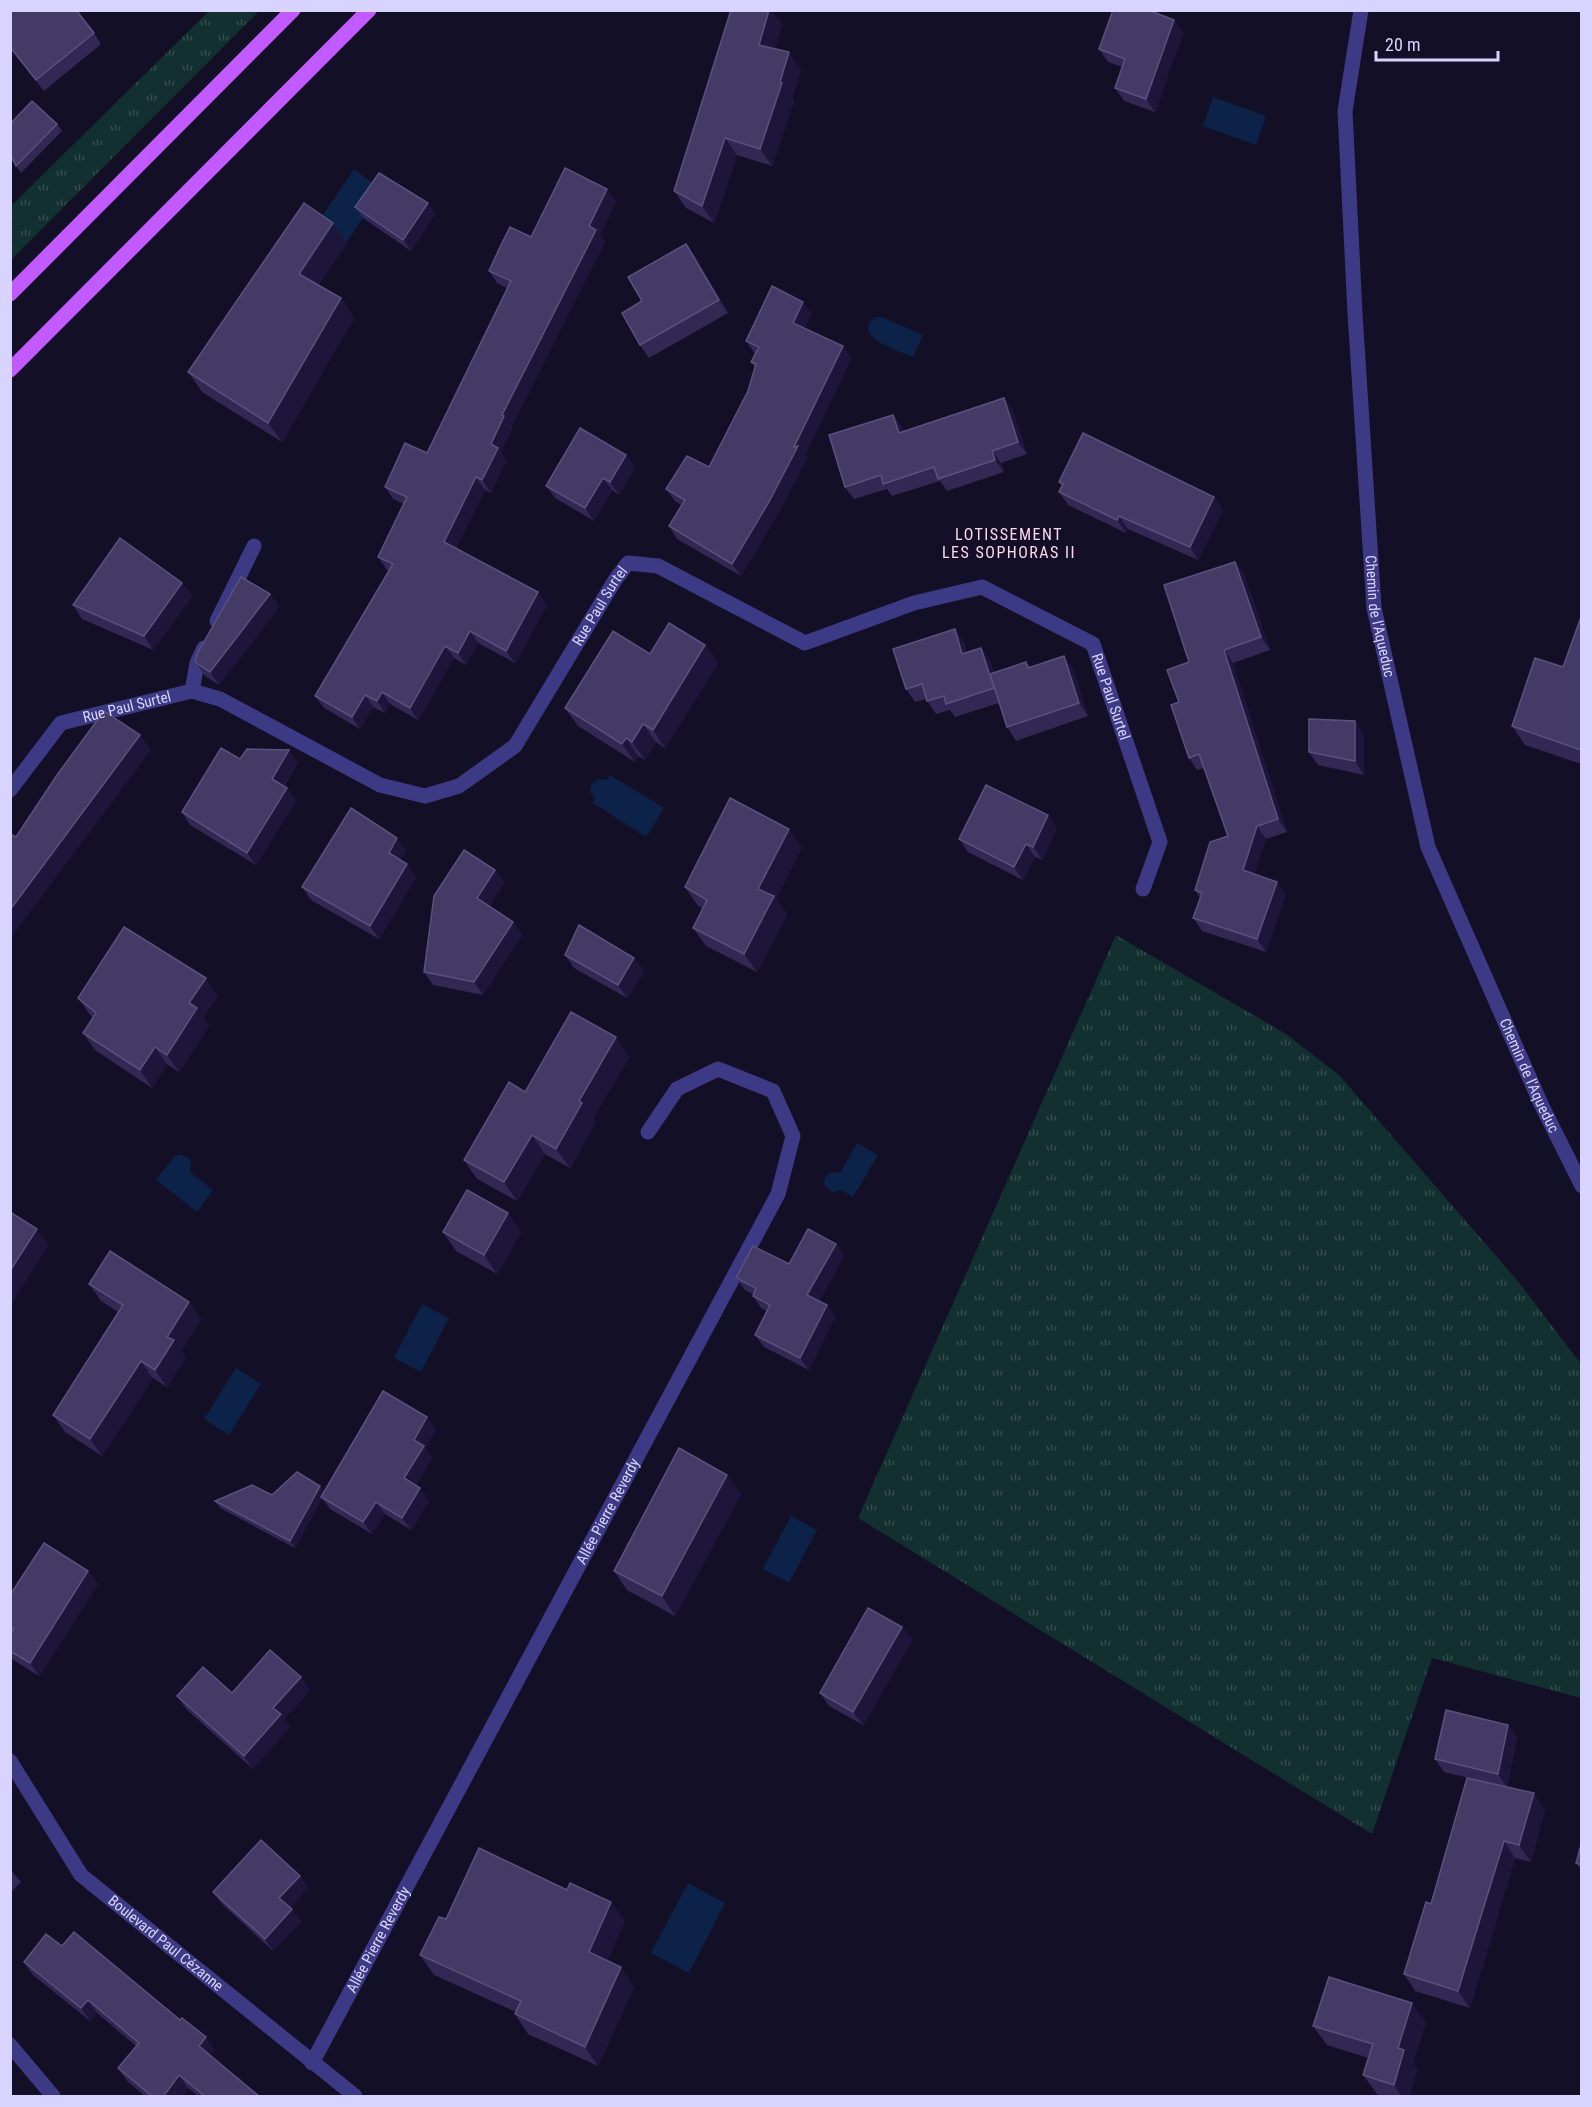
<svg xmlns="http://www.w3.org/2000/svg" width="1592" height="2107" viewBox="0 0 1592 2107" font-family="'Roboto Condensed',sans-serif">
  <style>
    .grass { fill: url(#grass-tufts) }
    .water { fill: #0c2248 }
    .lines { fill: none; stroke-linecap: round; stroke-linejoin: round }
    .minor { stroke: #3d3a85; stroke-width: 15 }
    .major { stroke: #c25bff; stroke-width: 15 }
    .wall { fill: #312854 }
    .shaded-wall { fill: #1d163a }
    .building { fill: #433a66; stroke: #5a527e; stroke-width: 1.5 }
    .labels { text-anchor: middle; dominant-baseline: central; stroke-width: 5; stroke-linejoin: round; paint-order: stroke }
    .street-label { font-size: 15px; fill: #d9d4ff; stroke: #130f26 }
    .neighbourhood-label { font-size: 16px; letter-spacing: 1.5px; fill: #ffd6f0; stroke: #130f26 }
  </style>
  <defs>
    <pattern id="grass-tufts" width="24" height="20" patternUnits="userSpaceOnUse" patternTransform="scale(1.5)"><rect width="24" height="20" fill="#12302f"/><path d="M3 7l-1-3M5 7V3M7 7l1-3M15 17l-1-3M17 17v-4M19 17l1-3" fill="none" stroke="#344d4e"/></pattern>
  </defs>
  <rect width="100%" height="100%" fill="#130f26"/>
  <g class="grass">
    <polygon points="209,11 259,11 11,260 11,206"/>
    <polygon points="1116,935 1286,1034 1339,1075 1517,1280 1581,1364 1581,1698 1432,1658 1372,1834 858,1518"/>
  </g>
  <g class="water">
    <polygon points="1213,97 1266,116 1256,145 1203,126"/>
    <polygon points="354,169 382,190 346,243 318,222"/>
    <path d="M876,317H882L923,335L913,357C899,351 849,336 876,317Z"/>
    <polygon points="610,775 664,808 646,837 593,803 595,798 590,791 592,784 598,779 607,780"/>
    <polygon points="857,1143 878,1155 853,1197 841,1190 833,1192 828,1189 824,1184 825,1177 832,1172 840,1173"/>
    <polygon points="181,1155 188,1157 191,1161 190,1172 213,1190 197,1212 156,1180 175,1156"/>
    <polygon points="422,1304 449,1318 421,1372 394,1358"/>
    <polygon points="236,1368 261,1384 229,1435 204,1419"/>
    <polygon points="791,1516 817,1530 789,1583 763,1569"/>
    <polygon points="688,1883 725,1903 689,1973 651,1953"/>
  </g>
  <g class="lines">
    <g class="minor">
      <path id="s1" d="M1361,10L1345,111L1355,313L1374,608L1428,847L1541,1104L1582,1186"/>
      <polyline points="217,621 254,546"/>
      <polyline points="192,691 197,663 204,648"/>
      <path id="s2" d="M10,790L61,723L192,691L220,699L380,785L425,796L459,786L515,746L615,580L628,563L658,566L805,643L914,603L982,587L1093,644L1160,842L1143,889"/>
      <path id="s3" d="M10,1761L81,1875L355,2096"/>
      <polyline points="10,2045 53,2096"/>
      <path id="s4" d="M312,2063L778,1194L793,1136L773,1091L718,1069L677,1089L648,1132"/>
    </g>
    <g class="major">
      <polyline points="10,294 293,10"/>
      <polyline points="10,370 369,10"/>
    </g>
  </g>
  <g class="wall">
    <polygon points="10,10 94,33 101,44 44,91 10,48"/>
    <polygon points="731,10 771,10 782,25 775,48 801,69 792,98 794,100 772,166 737,155 714,223 686,208 674,191"/>
    <polygon points="1174,20 1183,33 1155,112 1124,101 1115,88 1122,67 1108,62 1099,49"/>
    <polygon points="57,124 62,131 21,173 16,166"/>
    <polygon points="616,201 600,235 605,242 511,427 512,428 501,452 506,460 491,493 485,490 456,548 547,605 515,663 478,643 466,665 454,658 418,720 390,704 385,713 373,707 360,729 324,708 315,696 389,571 387,570 378,557 404,504 393,499 385,487 427,453 507,288 497,283 489,271 531,237"/>
    <polygon points="428,203 435,214 411,251 363,218 355,207"/>
    <polygon points="333,223 347,243 318,285 341,298 354,318 282,442 202,392 188,372"/>
    <polygon points="686,244 695,256 728,313 649,358 640,345 642,301"/>
    <polygon points="803,302 811,314 805,328 843,346 851,359 805,455 807,458 779,512 741,576 677,539 669,526 681,505 675,501 666,489 709,467 748,391 755,367 751,362 755,354 746,341"/>
    <polygon points="1004,398 1013,411 1027,454 1001,463 1004,472 947,491 940,481 892,496 887,489 854,499 845,487 893,415 902,428 904,432"/>
    <polygon points="635,467 619,495 612,490 594,521 555,498 546,486"/>
    <polygon points="1059,482 1214,497 1223,510 1198,560 1128,529 1126,533 1068,505 1059,492 1062,486"/>
    <polygon points="1235,562 1244,574 1270,650 1233,663 1287,832 1266,839 1254,874 1286,894 1266,952 1202,931 1193,918 1200,898 1195,890 1228,836 1204,768 1197,770 1189,758 1179,702"/>
    <polygon points="182,583 192,596 153,650 82,619 73,605"/>
    <polygon points="270,594 279,607 219,685 205,676 195,662"/>
    <polygon points="1581,617 1581,764 1525,745 1512,726 1563,667"/>
    <polygon points="964,642 967,653 990,661 994,672 1026,662 1030,667 1073,669 1088,716 1016,741 1007,727 999,703 955,717 950,710 936,714 926,699 915,702 906,689"/>
    <polygon points="705,645 718,663 665,748 656,742 645,760 638,756 635,762 578,726 565,708 650,654"/>
    <polygon points="1364,735 1364,775 1318,765 1309,752"/>
    <polygon points="240,759 298,763 284,786 287,788 296,801 256,865 190,825 182,812"/>
    <polygon points="1048,815 1057,828 1042,860 1035,857 1023,880 968,852 959,839"/>
    <polygon points="802,847 776,899 787,915 757,972 706,946 693,928 703,908 698,906 685,887"/>
    <polygon points="406,851 400,860 407,864 416,877 379,939 311,900 302,887"/>
    <polygon points="495,870 504,883 489,906 513,922 522,935 483,995 433,985 424,972"/>
    <polygon points="565,955 644,971 627,998 574,968"/>
    <polygon points="218,996 203,1017 209,1026 179,1072 167,1064 152,1088 95,1050 83,1033 93,1018 90,1015 78,998"/>
    <polygon points="616,1037 629,1057 593,1119 596,1122 570,1168 545,1154 517,1201 477,1179 464,1160 525,1092"/>
    <polygon points="443,1232 521,1232 497,1274 456,1251"/>
    <polygon points="836,1244 844,1256 819,1301 827,1305 835,1317 809,1370 764,1347 755,1335 767,1311 761,1308 753,1296 753,1294 745,1290 736,1278 789,1264"/>
    <polygon points="89,1284 201,1319 181,1351 186,1357 167,1387 153,1378 102,1456 65,1432 53,1415 118,1312 101,1301"/>
    <polygon points="427,1417 436,1430 425,1448 432,1458 416,1485 429,1501 411,1530 385,1514 372,1534 330,1509 322,1498 295,1548 220,1508 215,1501 272,1495 320,1486 324,1492"/>
    <polygon points="741,1494 675,1616 627,1590 614,1571"/>
    <polygon points="88,1571 98,1584 39,1676 12,1659 10,1657 10,1595"/>
    <polygon points="902,1627 912,1640 863,1725 829,1706 820,1693"/>
    <polygon points="310,1690 284,1719 290,1727 253,1769 186,1709 177,1696 232,1693"/>
    <polygon points="1508,1725 1517,1738 1507,1787 1444,1772 1435,1759"/>
    <polygon points="1467,1778 1545,1810 1531,1862 1515,1858 1470,2008 1415,1991 1404,1974 1431,1904"/>
    <polygon points="1576,1863 1581,1865 1581,1870"/>
    <polygon points="10,1869 21,1882 10,1893"/>
    <polygon points="300,1876 308,1888 290,1907 301,1922 273,1951 222,1904 213,1892"/>
    <polygon points="446,1919 625,1921 607,1961 634,1987 598,2066 528,2034 515,2014 516,2012 434,1975 420,1955"/>
    <polygon points="62,1946 215,2050 210,2056 260,2097 199,2097 188,2088 182,2097 146,2097 127,2081 118,2068 136,2046 97,2013 90,2021 33,1975 24,1962"/>
    <polygon points="1426,2022 1413,2063 1417,2069 1409,2097 1383,2097 1377,2094 1363,2075 1368,2058 1327,2045 1313,2026"/>
  </g>
  <g class="shaded-wall">
    <polygon points="769,10 771,10 782,25 771,62 759,45"/>
    <polygon points="1174,20 1183,33 1155,112 1146,99"/>
    <polygon points="789,52 801,69 792,98 794,100 772,166 760,149"/>
    <polygon points="725,138 737,155 714,223 702,206"/>
    <polygon points="607,189 616,201 600,235 605,242 511,427 512,428 501,452 506,460 491,493 482,480 491,444 502,415"/>
    <polygon points="428,203 435,214 411,251 403,240"/>
    <polygon points="333,223 347,243 312,293 299,274"/>
    <polygon points="686,244 695,256 728,313 719,300"/>
    <polygon points="341,298 354,318 282,442 268,423"/>
    <polygon points="803,302 811,314 802,335 793,323"/>
    <polygon points="843,346 851,359 805,455 807,458 779,512 741,576 732,564 794,447"/>
    <polygon points="1004,398 1013,411 1027,454 1018,442"/>
    <polygon points="893,415 902,428 908,446 899,433"/>
    <polygon points="992,451 1001,463 1004,472 995,460"/>
    <polygon points="626,455 635,467 619,495 610,482"/>
    <polygon points="476,477 485,490 453,554 444,542"/>
    <polygon points="603,478 612,490 594,521 585,508"/>
    <polygon points="1214,497 1223,510 1198,560 1190,547"/>
    <polygon points="1119,516 1128,529 1126,533 1117,520"/>
    <polygon points="1235,562 1244,574 1270,650 1261,637"/>
    <polygon points="182,583 192,596 153,650 144,636"/>
    <polygon points="538,592 547,605 515,663 506,651"/>
    <polygon points="270,594 279,607 219,685 210,672"/>
    <polygon points="955,629 964,642 971,667 962,654"/>
    <polygon points="470,631 478,643 466,665 458,653"/>
    <polygon points="705,645 718,663 665,748 653,730"/>
    <polygon points="445,646 454,658 418,720 410,708"/>
    <polygon points="981,648 990,661 1003,701 994,688"/>
    <polygon points="1224,650 1233,663 1287,832 1278,819"/>
    <polygon points="1064,656 1073,669 1088,716 1079,703"/>
    <polygon points="382,692 390,704 385,713 377,701"/>
    <polygon points="365,695 373,707 360,729 352,717"/>
    <polygon points="1355,721 1364,735 1364,775 1355,761"/>
    <polygon points="643,724 656,742 645,760 632,742"/>
    <polygon points="140,735 151,750 10,939 10,910"/>
    <polygon points="626,738 638,756 635,762 622,744"/>
    <polygon points="289,750 298,763 280,791 272,779"/>
    <polygon points="287,788 296,801 256,865 247,853"/>
    <polygon points="1048,815 1057,828 1042,860 1033,847"/>
    <polygon points="1257,826 1266,839 1252,883 1243,870"/>
    <polygon points="789,829 802,847 776,899 787,915 757,972 744,954 758,889"/>
    <polygon points="397,838 406,851 397,865 389,853"/>
    <polygon points="1026,844 1035,857 1023,880 1014,867"/>
    <polygon points="407,864 416,877 379,939 370,926"/>
    <polygon points="495,870 504,883 486,911 477,898"/>
    <polygon points="1277,882 1286,894 1266,952 1257,939"/>
    <polygon points="513,922 522,935 483,995 474,982"/>
    <polygon points="634,958 644,971 627,998 618,985"/>
    <polygon points="206,978 218,996 203,1017 209,1026 179,1072 167,1055 189,1003"/>
    <polygon points="616,1037 629,1057 593,1119 596,1122 570,1168 556,1149 579,1101"/>
    <polygon points="155,1047 167,1064 152,1088 140,1070"/>
    <polygon points="532,1135 545,1154 517,1201 504,1182"/>
    <polygon points="508,1213 521,1232 497,1274 484,1255"/>
    <polygon points="37,1229 49,1245 10,1306 10,1271"/>
    <polygon points="836,1244 844,1256 816,1307 807,1295"/>
    <polygon points="189,1302 201,1319 181,1351 186,1357 167,1387 155,1370 167,1337"/>
    <polygon points="827,1305 835,1317 809,1370 800,1358"/>
    <polygon points="141,1361 153,1378 102,1456 90,1439"/>
    <polygon points="427,1417 436,1430 425,1448 432,1458 412,1491 404,1478 414,1440"/>
    <polygon points="727,1475 741,1494 675,1616 662,1596"/>
    <polygon points="320,1486 325,1492 295,1548 290,1541"/>
    <polygon points="420,1488 429,1501 411,1530 402,1518"/>
    <polygon points="376,1502 385,1514 372,1534 363,1522"/>
    <polygon points="88,1571 98,1584 39,1676 30,1663"/>
    <polygon points="902,1627 912,1640 863,1725 853,1712"/>
    <polygon points="301,1677 310,1690 284,1719 290,1727 253,1769 244,1756 273,1708"/>
    <polygon points="1508,1725 1517,1738 1507,1787 1498,1774"/>
    <polygon points="1534,1793 1545,1810 1531,1862 1519,1845"/>
    <polygon points="1504,1841 1515,1858 1470,2008 1458,1991"/>
    <polygon points="300,1876 308,1888 288,1910 279,1898"/>
    <polygon points="611,1902 625,1921 602,1972 589,1952"/>
    <polygon points="292,1909 301,1922 273,1951 265,1939"/>
    <polygon points="621,1967 634,1987 598,2066 585,2047"/>
    <polygon points="88,2000 97,2013 90,2021 81,2008"/>
    <polygon points="1412,2003 1426,2022 1413,2063 1417,2069 1409,2097 1402,2097 1394,2085 1398,2048"/>
    <polygon points="206,2037 215,2050 208,2059 199,2046"/>
    <polygon points="179,2075 188,2088 182,2097 163,2097"/>
  </g>
  <g class="building">
    <polygon points="10,10 76,10 94,33 36,80 10,47"/>
    <polygon points="731,10 769,10 759,45 789,52 780,82 782,83 760,149 725,138 702,206 674,191"/>
    <polygon points="1113,10 1148,10 1174,20 1146,99 1115,88 1125,59 1099,49"/>
    <polygon points="32,101 57,124 16,166 10,154 10,124"/>
    <polygon points="565,168 607,189 589,226 596,230 502,415 504,416 491,444 498,448 482,480 476,477 444,542 538,592 506,651 470,631 458,653 445,646 410,708 382,692 377,701 365,695 352,717 315,696 393,564 378,557 407,497 385,487 405,443 427,453 511,281 489,271 499,249 510,227 531,237"/>
    <polygon points="379,173 428,203 403,240 355,207"/>
    <polygon points="304,203 333,223 299,274 341,298 268,423 188,372"/>
    <polygon points="686,244 719,300 640,345 622,313 642,301 628,277"/>
    <polygon points="772,286 803,302 793,323 843,346 794,447 798,446 770,500 732,564 669,526 685,500 666,489 687,456 709,467 748,391 756,364 751,362 759,347 746,341"/>
    <polygon points="1004,398 1018,442 992,451 995,460 938,479 934,467 883,484 881,475 845,487 829,435 893,415 899,433"/>
    <polygon points="580,428 626,455 610,482 603,478 585,508 546,486"/>
    <polygon points="1083,433 1214,497 1190,547 1119,516 1117,520 1059,492 1063,484 1059,482"/>
    <polygon points="120,538 182,583 144,636 73,605"/>
    <polygon points="1235,562 1261,637 1224,650 1278,819 1257,826 1243,870 1277,882 1257,939 1193,918 1202,893 1195,890 1210,842 1228,836 1199,754 1189,758 1171,705 1179,702 1167,670 1189,662 1164,585"/>
    <polygon points="241,577 270,594 210,672 195,662 197,654"/>
    <polygon points="1581,617 1581,750 1512,726 1535,658 1563,667"/>
    <polygon points="669,623 705,645 653,730 643,724 632,742 626,738 622,744 565,708 613,631 650,654"/>
    <polygon points="955,629 962,654 981,648 994,688 946,704 944,696 927,701 922,684 906,689 893,649"/>
    <polygon points="1064,656 1079,703 1007,727 990,674 1026,662 1028,668"/>
    <polygon points="104,711 140,735 10,910 10,834 16,837 57,775"/>
    <polygon points="1309,719 1355,721 1355,761 1309,752"/>
    <polygon points="221,748 240,759 247,749 289,750 272,779 287,788 247,853 182,812"/>
    <polygon points="986,785 1048,815 1033,847 1026,844 1014,867 959,839"/>
    <polygon points="730,798 789,829 758,889 774,896 744,954 693,928 707,900 685,887"/>
    <polygon points="351,808 397,838 389,853 407,864 370,926 302,887"/>
    <polygon points="464,850 495,870 477,898 513,922 474,982 424,972 434,896"/>
    <polygon points="579,925 634,958 618,985 565,955"/>
    <polygon points="124,927 206,978 189,1003 197,1008 167,1055 155,1047 140,1070 83,1033 96,1013 78,998"/>
    <polygon points="571,1012 616,1037 579,1101 582,1103 556,1149 532,1135 504,1182 464,1160 509,1082 525,1092"/>
    <polygon points="467,1190 508,1213 484,1255 443,1232"/>
    <polygon points="10,1212 37,1229 10,1271"/>
    <polygon points="808,1229 836,1244 807,1295 827,1305 800,1358 755,1335 770,1305 753,1296 756,1288 736,1278 753,1246 789,1264"/>
    <polygon points="110,1251 189,1302 167,1337 174,1340 155,1370 141,1361 90,1439 53,1415 123,1305 89,1284"/>
    <polygon points="383,1391 427,1417 414,1440 424,1446 404,1478 420,1488 402,1518 376,1502 363,1522 321,1497"/>
    <polygon points="679,1448 727,1475 662,1596 614,1571"/>
    <polygon points="297,1472 320,1486 290,1541 215,1501 252,1485 272,1495"/>
    <polygon points="44,1543 88,1571 30,1663 10,1651 10,1634 14,1629 10,1626 10,1595"/>
    <polygon points="868,1608 902,1627 853,1712 820,1693"/>
    <polygon points="270,1650 301,1677 273,1708 281,1714 244,1756 177,1696 203,1667 232,1693"/>
    <polygon points="1446,1710 1508,1725 1498,1774 1435,1759"/>
    <polygon points="1467,1778 1534,1793 1519,1845 1504,1841 1458,1991 1404,1974 1426,1902 1431,1904"/>
    <polygon points="261,1840 300,1876 279,1898 292,1909 265,1939 213,1892"/>
    <polygon points="1581,1845 1581,1865 1576,1863"/>
    <polygon points="479,1848 567,1890 570,1883 611,1902 589,1952 621,1967 585,2047 515,2014 521,2001 420,1955 439,1917 446,1919"/>
    <polygon points="74,1932 180,2020 182,2018 206,2037 199,2046 260,2097 206,2097 179,2075 163,2097 153,2097 118,2068 139,2043 88,2000 81,2008 24,1962 46,1934 62,1946"/>
    <polygon points="1329,1977 1412,2003 1398,2048 1404,2050 1394,2085 1363,2075 1373,2044 1313,2026"/>
  </g>
  <g class="labels">
    <g class="street-label">
      <text stroke="none"><textPath href="#s2" startOffset="744">Rue Paul Surtel</textPath></text>
      <text stroke="none"><textPath href="#s1" startOffset="609">Chemin de l'Aqueduc</textPath></text>
      <text stroke="none"><textPath href="#s2" startOffset="1358">Rue Paul Surtel</textPath></text>
      <text stroke="none"><textPath href="#s2" startOffset="152">Rue Paul Surtel</textPath></text>
      <text stroke="none"><textPath href="#s1" startOffset="1095">Chemin de l'Aqueduc</textPath></text>
      <text stroke="none"><textPath href="#s4" startOffset="626">Allée Pierre Reverdy</textPath></text>
      <text stroke="none"><textPath href="#s4" startOffset="140">Allée Pierre Reverdy</textPath></text>
      <text stroke="none"><textPath href="#s3" startOffset="243">Boulevard Paul Cézanne</textPath></text>
    </g>
    <g class="neighbourhood-label">
      <text x="1009" y="534">LOTISSEMENT<tspan x="1009" dy="18">LES SOPHORAS II</tspan></text>
    </g>
  </g>
  <rect width="1592" height="2107" fill="none" stroke="#d9d4ff" stroke-width="24"/>
  <path d="M1376 51v9h122v-9" fill="none" stroke="#d9d4ff" stroke-width="3"/>
  <text x="1385" y="51" font-size="18" fill="#d9d4ff" stroke="#130f26" stroke-width="4.5" paint-order="stroke">20 m</text>
</svg>
